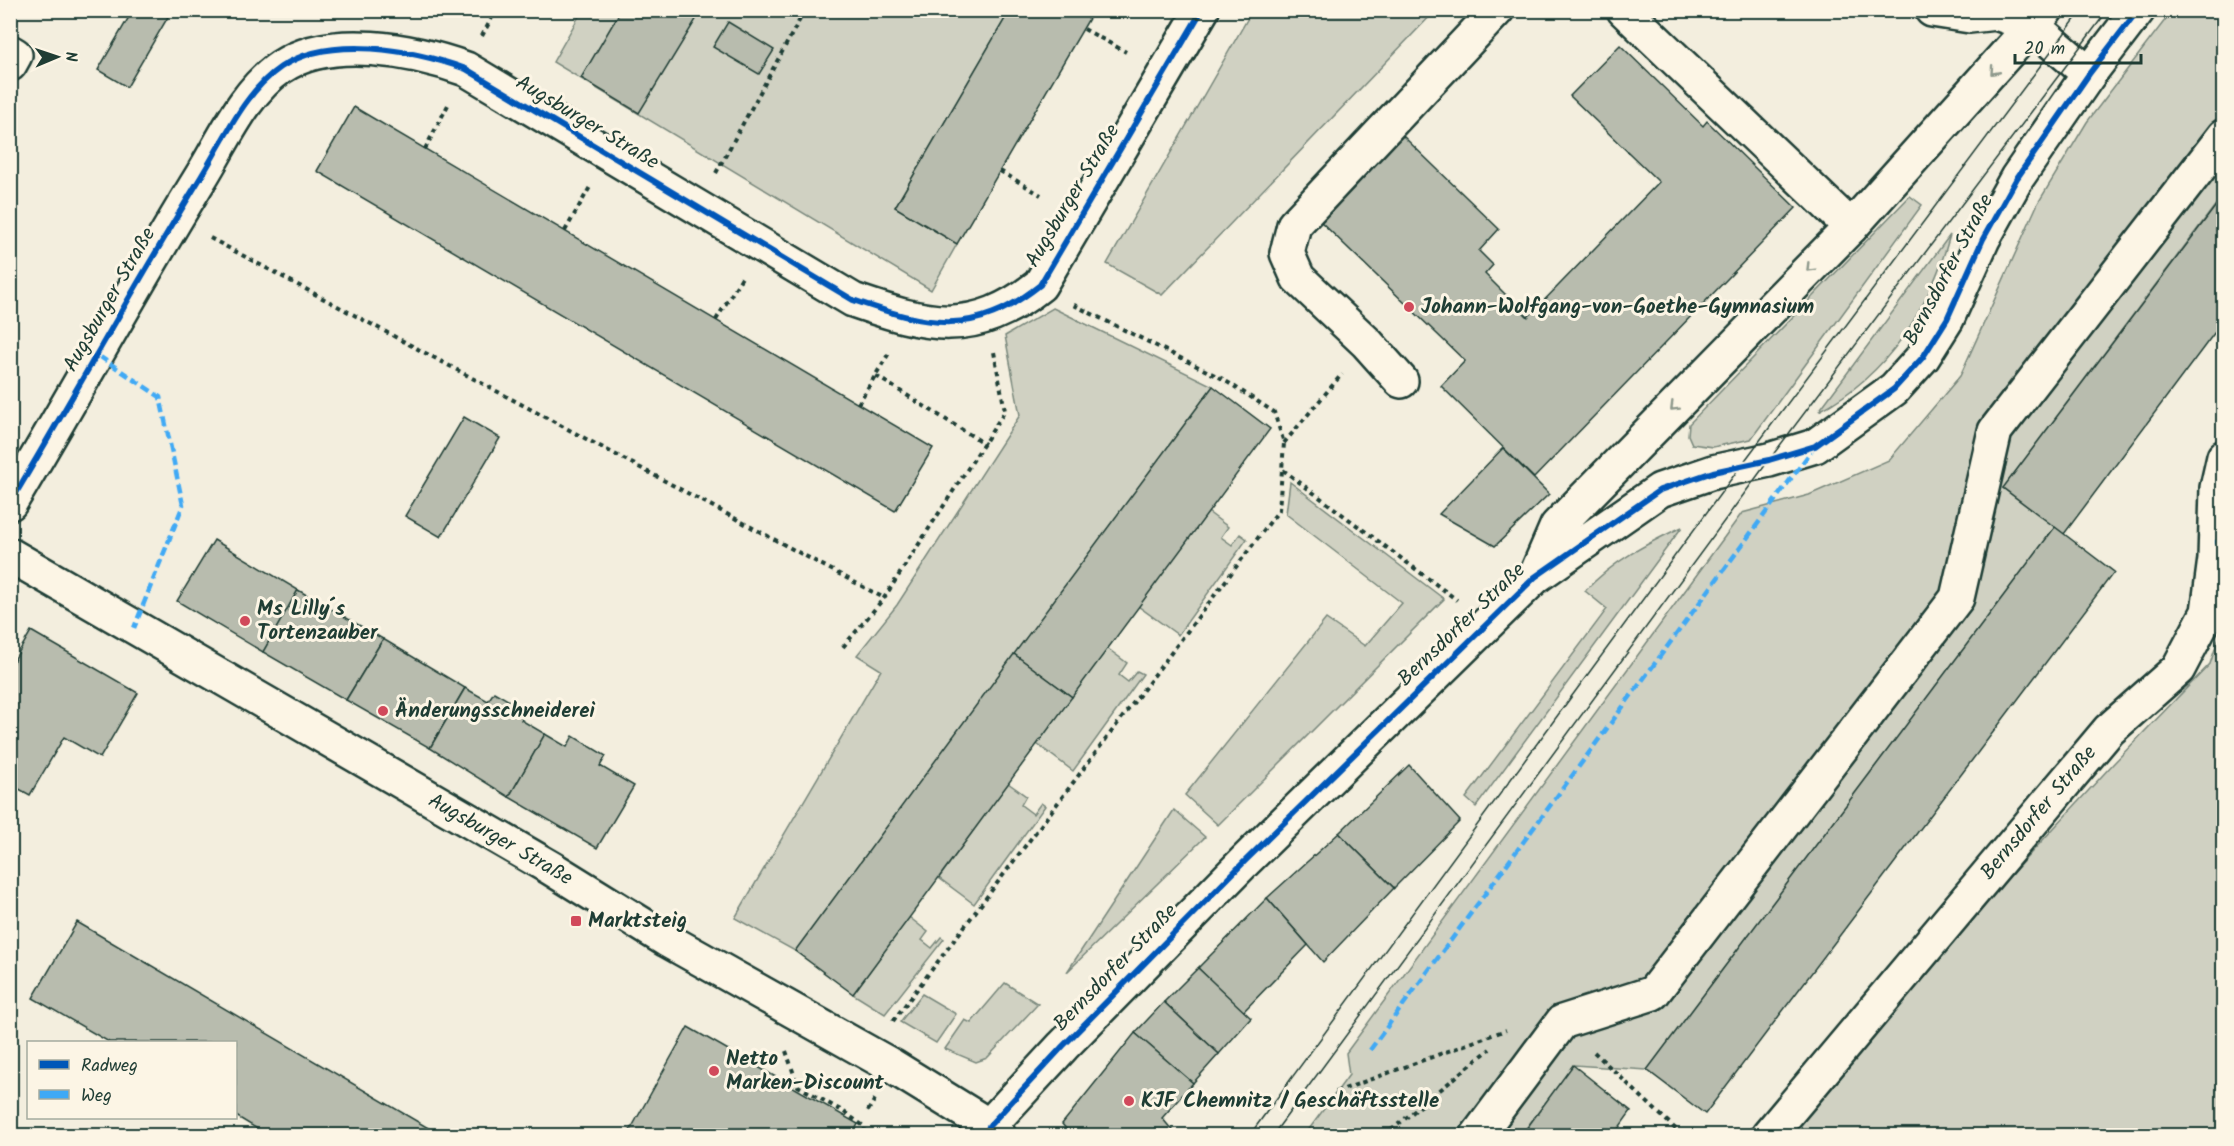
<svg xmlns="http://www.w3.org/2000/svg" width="2234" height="1146" viewBox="0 0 2234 1146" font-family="Kalam,sans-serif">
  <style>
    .green { fill: #d0d1c2; stroke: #78877b; stroke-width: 1.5 }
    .building { fill: #b8bcae; stroke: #1f3d34; stroke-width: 1.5 }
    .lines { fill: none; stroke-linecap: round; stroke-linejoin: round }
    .minor-casing { stroke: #1f3d34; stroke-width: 38 }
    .path { stroke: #1f3d34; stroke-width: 4; stroke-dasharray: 4.5 4.5; stroke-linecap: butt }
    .minor { stroke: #fcf5e5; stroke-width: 33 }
    .tram { stroke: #1f3d34; stroke-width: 1.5 }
    .quiet { stroke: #3fa9f5; stroke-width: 4.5; stroke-dasharray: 9 4.5; stroke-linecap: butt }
    .cycleway-casing { stroke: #fcf5e5; stroke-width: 10 }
    .cycleway { stroke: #0057b8; stroke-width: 6 }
    .oneway { stroke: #8e998c }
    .poi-dot { fill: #d1495b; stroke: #fcf5e5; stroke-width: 2 }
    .labels { text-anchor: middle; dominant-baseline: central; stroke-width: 6; stroke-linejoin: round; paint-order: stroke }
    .street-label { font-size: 21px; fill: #1f3d34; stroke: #fcf5e5 }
    .poi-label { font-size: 21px; font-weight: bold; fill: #1f3d34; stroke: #fcf5e5; text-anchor: start }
  </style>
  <rect width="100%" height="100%" fill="#f3eede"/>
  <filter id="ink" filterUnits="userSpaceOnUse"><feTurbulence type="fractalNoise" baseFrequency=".0167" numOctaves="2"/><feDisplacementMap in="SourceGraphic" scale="12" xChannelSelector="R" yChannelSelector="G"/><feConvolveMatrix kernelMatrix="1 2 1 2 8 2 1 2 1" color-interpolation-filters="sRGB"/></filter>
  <g filter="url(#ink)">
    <g class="green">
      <polygon points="582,11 1010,11 895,207 957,244 931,290 553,62"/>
      <polygon points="1252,11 1435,11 1162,295 1107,264"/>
      <polygon points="2172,11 2223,11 2223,195 2003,488 2055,527 1647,1070 1574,1065 1521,1135 1304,1136 1349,1075 1346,1053 1742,513 1809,495 1889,460 1960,376 2038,203 2087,122"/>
      <polygon points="1910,196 1922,205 1751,439 1713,447 1692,444 1688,435 1689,424"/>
      <path d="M1950,235C1930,308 1888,375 1819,411Z"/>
      <polygon points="1053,308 1213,386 795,951 735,918 881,670 857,655 897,605 1020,415 1005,336"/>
      <polygon points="1290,482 1444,599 1218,825 1185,795 1326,619 1365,646 1402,603 1286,514"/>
      <polygon points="1208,512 1228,527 1221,537 1232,545 1240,534 1247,539 1178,635 1138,606"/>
      <path d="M1682,527L1476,807L1466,798L1607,609L1585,591C1613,561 1646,544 1682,527Z"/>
      <polygon points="2223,625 2223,1135 1770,1136 2113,764 2210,664"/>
      <polygon points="1107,648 1127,663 1119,675 1128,682 1137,671 1143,674 1073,771 1037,744"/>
      <polygon points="1008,783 1026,796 1021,805 1033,814 1041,803 1045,806 974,904 939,878"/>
      <polygon points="1174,810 1205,837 1067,972"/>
      <polygon points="909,917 928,932 922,940 932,948 941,937 944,939 885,1014 853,994"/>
      <polygon points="1005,983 1038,1004 987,1058 976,1062 945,1049 965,1020 971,1023"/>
      <polygon points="922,994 956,1014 936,1043 900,1022"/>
    </g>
    <g class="building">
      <polygon points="133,10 158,10 168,17 127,87 98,70"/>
      <polygon points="621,10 696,10 700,13 639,113 581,78"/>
      <polygon points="1010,10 1094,10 957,244 895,207"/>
      <polygon points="728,22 774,50 759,74 713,47"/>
      <polygon points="1620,45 1703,126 1707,121 1796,208 1534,478 1441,386 1465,361 1319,220 1402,135 1499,229 1479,251 1493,265 1485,274 1528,317 1659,182 1570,96"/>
      <polygon points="354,107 933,448 895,511 317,171"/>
      <polygon points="2224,195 2224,320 2064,534 2003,488"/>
      <polygon points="1213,386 1270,429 1072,697 1014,654"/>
      <polygon points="464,417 500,438 441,537 405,516"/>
      <polygon points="1503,448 1549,494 1495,546 1439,514"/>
      <polygon points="2055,527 2114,572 1705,1114 1647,1070"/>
      <polygon points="214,540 298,590 263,652 177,601"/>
      <polygon points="298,590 383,639 346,700 263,652"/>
      <polygon points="31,631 138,693 100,758 64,737 30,795 10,784 10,667"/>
      <polygon points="383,639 465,688 430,748 346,700"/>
      <polygon points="1014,654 1072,697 853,994 795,951"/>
      <polygon points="465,688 488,701 494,692 527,711 521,720 545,734 509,797 430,748"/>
      <polygon points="545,734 567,747 573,736 606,756 600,766 634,786 597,848 509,797"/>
      <polygon points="1409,765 1460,821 1394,888 1339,833"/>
      <polygon points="1339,833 1394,888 1323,962 1267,898"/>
      <polygon points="1267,898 1308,945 1243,1012 1198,968"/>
      <polygon points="77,922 442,1136 269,1136 236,1116 236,1042 109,1042 33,998"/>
      <polygon points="1198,968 1251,1018 1219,1054 1164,1002"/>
      <polygon points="1164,1002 1219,1054 1193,1083 1135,1033"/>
      <polygon points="688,1027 858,1124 852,1136 627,1136"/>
      <polygon points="1135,1033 1193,1083 1162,1118 1177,1136 1072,1136 1062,1124"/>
      <polygon points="1573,1065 1631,1111 1613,1136 1521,1136"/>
    </g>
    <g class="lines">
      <g class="minor-casing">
        <g id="minor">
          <polyline points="1624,10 1851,227"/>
          <polyline points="1932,10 1970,16 1996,13 2033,26 2089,74"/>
          <polyline points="10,52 15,55 10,64"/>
          <polyline points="1401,381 1367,343 1298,278 1287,253 1294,225 1497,10"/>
          <path d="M10,503C75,395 135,284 201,177C224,140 244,92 281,67C330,34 413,50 466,69L853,300C928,326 973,338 1040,285L1202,10"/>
          <polyline points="10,555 551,868 667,940 892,1066 989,1126 999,1136"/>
          <polyline points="1535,577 1557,526 1851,227 2046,10"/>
          <polyline points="986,1136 989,1126 1063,1046 1245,861 1535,577 1660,490 1713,472 1769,460 1815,446 1894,389 1923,357 1947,319 1983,239 2017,178 2089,74 2138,10"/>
          <polyline points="1477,1136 1562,1022 1653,993 1957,598 1995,431 2224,136"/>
          <polyline points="1768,1136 2109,730 2178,669 2208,612 2215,559 2217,488 2224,457"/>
        </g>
      </g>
      <g class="path">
        <polyline points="1084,29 1126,52"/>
        <polyline points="482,36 496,10"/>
        <polyline points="425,149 448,105"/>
        <polyline points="1000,171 1041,195"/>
        <polyline points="716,173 805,10"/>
        <polyline points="565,231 590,187"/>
        <polyline points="210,238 884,598"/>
        <polyline points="716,320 742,277"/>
        <polyline points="876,376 985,444"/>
        <polyline points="858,404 889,353"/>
        <polyline points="1284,443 1342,374"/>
        <polyline points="1283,470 1457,600"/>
        <polyline points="843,647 884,598 1005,411 994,352"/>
        <polyline points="893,1021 1279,510 1284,443 1274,412 1221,378 1072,304"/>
        <polyline points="786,1051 798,1086 844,1112 865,1127 864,1136"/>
        <polyline points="1594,1052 1683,1136"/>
        <polyline points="1336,1092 1506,1030"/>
        <polyline points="868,1111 875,1099"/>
        <polyline points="1384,1136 1490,1049"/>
      </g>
      <use href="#minor" class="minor"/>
      <g class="tram">
        <polyline points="1932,10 1970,16 2009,10"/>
        <polyline points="1249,1136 1740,467 2082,10"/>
        <polyline points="1272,1136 1769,460 2108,10"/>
      </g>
      <g class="quiet">
        <polyline points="99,356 160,397 183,505 134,628"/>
        <polyline points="2215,542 2224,542"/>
        <polyline points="1370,1050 1815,446"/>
      </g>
      <g class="cycleway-casing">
        <g id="cycleway">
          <path d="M10,503C75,395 135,284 201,177C224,140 244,92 281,67C330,34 413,50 466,69L853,300C928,326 973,338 1040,285L1202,10"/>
          <polyline points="986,1136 989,1126 1063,1046 1245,861 1535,577 1660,490 1713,472 1769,460 1815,446 1894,389 1923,357 1947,319 1983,239 2017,178 2089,74 2138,10"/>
        </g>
      </g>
      <use href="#cycleway" class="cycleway"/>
    </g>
    <defs><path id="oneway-chevron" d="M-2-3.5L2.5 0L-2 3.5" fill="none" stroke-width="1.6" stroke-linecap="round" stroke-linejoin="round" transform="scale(1.5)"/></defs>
    <g class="oneway">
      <use href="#oneway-chevron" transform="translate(1994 71) rotate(132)"/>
      <use href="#oneway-chevron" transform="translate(1810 268) rotate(135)"/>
      <use href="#oneway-chevron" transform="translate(1674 407) rotate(135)"/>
    </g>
  </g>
  <g class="poi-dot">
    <circle cx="1409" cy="307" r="6"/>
    <circle cx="245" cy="621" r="6"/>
    <circle cx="383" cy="711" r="6"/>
    <rect x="570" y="915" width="12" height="12" rx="3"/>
    <circle cx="714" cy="1071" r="6"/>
    <circle cx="1129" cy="1101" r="6"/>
  </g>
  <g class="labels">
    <g class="street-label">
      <text transform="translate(587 123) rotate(31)">Augsburger Straße</text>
      <text transform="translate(1073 196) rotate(-59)">Augsburger Straße</text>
      <text transform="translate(1949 270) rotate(-62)">Bernsdorfer Straße</text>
      <text transform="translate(110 300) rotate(-60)">Augsburger Straße</text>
      <text transform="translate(1462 625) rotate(-44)">Bernsdorfer Straße</text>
      <text transform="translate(2039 813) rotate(-50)">Bernsdorfer Straße</text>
      <text transform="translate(500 840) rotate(30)">Augsburger Straße</text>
      <text transform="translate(1116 968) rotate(-46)">Bernsdorfer Straße</text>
    </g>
    <g class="poi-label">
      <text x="1421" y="307">Johann-Wolfgang-von-Goethe-Gymnasium</text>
      <text x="257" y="609">Ms Lilly´s<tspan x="257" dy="24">Tortenzauber</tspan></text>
      <text x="395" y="711">Änderungsschneiderei</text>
      <text x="588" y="921">Marktsteig</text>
      <text x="726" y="1059">Netto<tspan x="726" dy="24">Marken-Discount</tspan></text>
      <text x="1141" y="1101">KJF Chemnitz / Geschäftsstelle</text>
    </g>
  </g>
  <rect width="2234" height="1146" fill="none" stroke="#fcf5e5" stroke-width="36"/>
  <rect x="18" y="18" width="2198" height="1110" fill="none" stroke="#1f3d34" stroke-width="2" filter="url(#ink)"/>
  <rect x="27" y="1041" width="210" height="78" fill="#fcf5e5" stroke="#a4ab9e" stroke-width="1.5"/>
  <rect x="39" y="1060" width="30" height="9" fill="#0057b8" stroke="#a4ab9e" stroke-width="1.5"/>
  <text x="81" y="1071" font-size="18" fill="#1f3d34">Radweg</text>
  <rect x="39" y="1090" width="30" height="9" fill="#3fa9f5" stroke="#a4ab9e" stroke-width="1.5"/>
  <text x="81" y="1101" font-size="18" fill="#1f3d34">Weg</text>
  <g transform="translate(57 57) rotate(88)" stroke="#fcf5e5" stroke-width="4.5" paint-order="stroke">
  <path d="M0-4.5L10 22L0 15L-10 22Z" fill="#1f3d34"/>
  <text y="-9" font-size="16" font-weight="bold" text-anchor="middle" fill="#1f3d34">N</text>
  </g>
  <path d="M2015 54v9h126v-9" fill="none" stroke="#1f3d34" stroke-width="3"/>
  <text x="2024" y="54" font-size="18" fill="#1f3d34" stroke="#fcf5e5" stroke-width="4.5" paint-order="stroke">20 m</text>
</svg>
